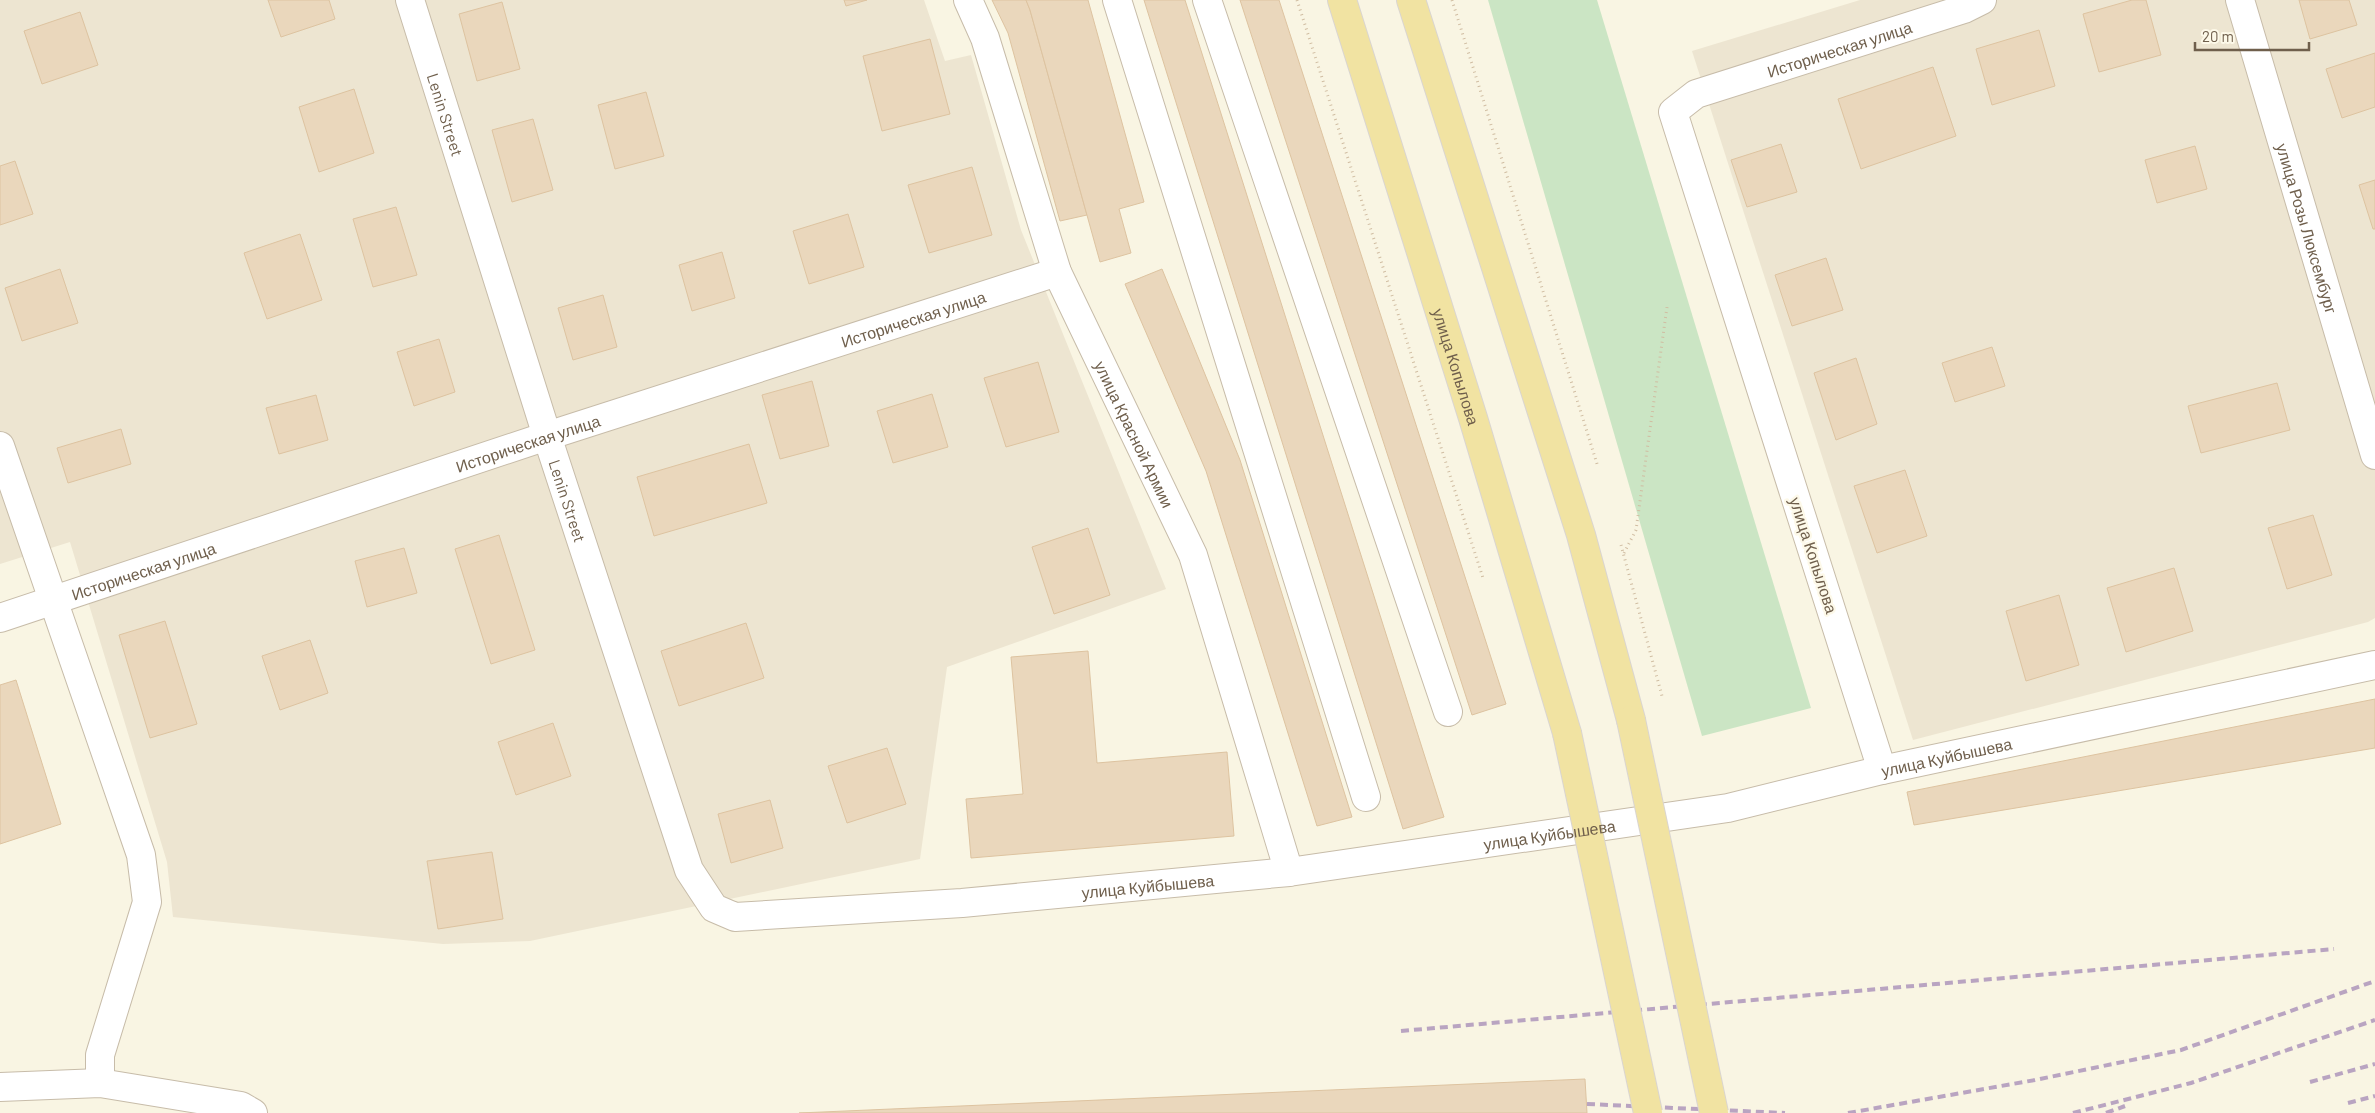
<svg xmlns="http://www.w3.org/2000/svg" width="2375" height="1113" viewBox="0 0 2375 1113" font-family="Barlow,sans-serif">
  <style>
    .residential { fill: #ede5d1 }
    .green { fill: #cbe5c4 }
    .building { fill: #ead7bc; stroke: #ddc3a0 }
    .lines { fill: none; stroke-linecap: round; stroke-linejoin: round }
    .minor-casing { stroke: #c7bca9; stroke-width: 30 }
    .major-casing { stroke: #dad5d0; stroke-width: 30 }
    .path { stroke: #d0bda2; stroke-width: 3; stroke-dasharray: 1 4; stroke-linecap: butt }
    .minor { stroke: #fff; stroke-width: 28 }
    .major { stroke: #f1e3a2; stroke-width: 28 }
    .rail { stroke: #b9a4c1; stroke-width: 4; stroke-dasharray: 8 5; stroke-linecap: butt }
    .major-bridge-casing { stroke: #dad5d0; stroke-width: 30; stroke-linecap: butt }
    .major-bridge { stroke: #f1e3a2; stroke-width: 28 }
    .labels { text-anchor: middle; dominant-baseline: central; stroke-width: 4.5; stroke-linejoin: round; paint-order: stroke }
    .street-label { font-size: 16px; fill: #6f5f4c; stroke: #fdf9e9 }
  </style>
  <rect width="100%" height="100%" fill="#f9f5e3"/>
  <g class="residential">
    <polygon points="0,0 924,0 945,61 971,55 1021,230 1166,589 947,667 920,859 530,941 443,944 173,917 167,862 70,542 0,564"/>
    <polygon points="1860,0 2375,0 2375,618 2368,622 1913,740 1692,51"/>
  </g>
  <polygon class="green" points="1488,0 1597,0 1811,708 1702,736"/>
  <g class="building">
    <polygon points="268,0 329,0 335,19 281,37"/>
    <polygon points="844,0 867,0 846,6"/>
    <polygon points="992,0 1026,0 1030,10 1087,215 1060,221 1008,33"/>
    <polygon points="1026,0 1088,0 1144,202 1119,209 1131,253 1100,262 1030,10"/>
    <polygon points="1144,0 1185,0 1444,817 1403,829"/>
    <polygon points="1240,0 1279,0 1506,704 1472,715"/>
    <polygon points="2132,0 2146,0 2161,55 2099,72 2083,14"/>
    <polygon points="2299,0 2349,0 2357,25 2310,39"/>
    <polygon points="502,2 520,69 477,81 459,14"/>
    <polygon points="80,12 98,65 42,84 24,31"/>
    <polygon points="2039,30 2055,86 1992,105 1976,49"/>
    <polygon points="930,39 950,114 882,131 863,56"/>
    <polygon points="2375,53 2375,107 2342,118 2326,69"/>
    <polygon points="1933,67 1956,136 1861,169 1838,99"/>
    <polygon points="354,89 374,153 319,172 299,107"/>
    <polygon points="646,92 664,156 615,169 598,105"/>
    <polygon points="533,119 553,190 512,202 492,130"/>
    <polygon points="1781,144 1797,192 1747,207 1731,160"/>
    <polygon points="2195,146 2207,189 2157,203 2145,160"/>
    <polygon points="15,161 33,214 0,225 0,166"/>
    <polygon points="972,167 992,235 929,253 908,185"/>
    <polygon points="2375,180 2375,229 2373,229 2359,185"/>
    <polygon points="396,207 417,275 373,287 353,219"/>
    <polygon points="848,214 864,267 809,284 793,231"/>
    <polygon points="300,234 322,300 267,319 244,253"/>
    <polygon points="722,252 735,298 692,311 679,265"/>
    <polygon points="1826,258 1843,310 1792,326 1775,275"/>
    <polygon points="60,269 78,323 22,341 5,288"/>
    <polygon points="1162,269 1240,460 1352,817 1317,826 1206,471 1125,284"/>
    <polygon points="603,295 617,347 573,360 558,308"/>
    <polygon points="439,339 455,392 414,406 397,352"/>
    <polygon points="1992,347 2005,386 1955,402 1942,363"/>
    <polygon points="1856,358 1877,424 1836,440 1814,373"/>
    <polygon points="1038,362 1059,432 1006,447 984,378"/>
    <polygon points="812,381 829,446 780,459 762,395"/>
    <polygon points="2277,383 2290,430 2201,453 2188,406"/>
    <polygon points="932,394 948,447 893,463 877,411"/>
    <polygon points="316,395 328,440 279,454 266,408"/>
    <polygon points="121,429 131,464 68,483 57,448"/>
    <polygon points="749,444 767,503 654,536 637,477"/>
    <polygon points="1905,470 1927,536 1877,553 1854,486"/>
    <polygon points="2313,515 2332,575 2287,589 2268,528"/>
    <polygon points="1088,528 1110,595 1054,614 1032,547"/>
    <polygon points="499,535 535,650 491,664 455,549"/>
    <polygon points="404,548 417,593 367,607 355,561"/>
    <polygon points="2174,568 2193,631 2126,652 2107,588"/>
    <polygon points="2059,595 2079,665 2026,681 2006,611"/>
    <polygon points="165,621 197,724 150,738 119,635"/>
    <polygon points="746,623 764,678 679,706 661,651"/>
    <polygon points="310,640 328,693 280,710 262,656"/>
    <polygon points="1088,651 1097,763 1227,752 1234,836 971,858 966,799 1023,794 1011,657"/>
    <polygon points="16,680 61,824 0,844 0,685"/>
    <polygon points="2375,699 2375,748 1914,825 1907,792"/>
    <polygon points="553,723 571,776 516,795 498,742"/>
    <polygon points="887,748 906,804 847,823 828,766"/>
    <polygon points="770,800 783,848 731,863 718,814"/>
    <polygon points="492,852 503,919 438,929 427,861"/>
    <polygon points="1585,1079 1587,1113 799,1113"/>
  </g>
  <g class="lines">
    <g class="minor-casing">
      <g id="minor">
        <path id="s1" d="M410,0L547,436L689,870L714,908L735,917L962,903L1289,872L1728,808L1882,770L2375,665"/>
        <path id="s2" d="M968,0L985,38L1057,272L1193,555L1289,872"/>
        <polyline points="1117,0 1366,797"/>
        <polyline points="1207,0 1448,712"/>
        <path id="s3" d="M2240,0L2375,455"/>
        <polyline points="0,446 141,855 147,902 100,1055 100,1083"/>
        <path id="s4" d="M0,618L547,436L1057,272"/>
        <path id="s5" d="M1882,770L1673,112L1696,94L1964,9L1982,0"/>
        <polyline points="0,1087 100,1083 241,1106 253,1113"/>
      </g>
    </g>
    <g class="major-casing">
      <g id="major">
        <path id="s6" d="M1342,0L1473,418L1567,733"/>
        <polyline points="1411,0 1581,535 1631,720"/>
      </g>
    </g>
    <g class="path">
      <polyline points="1297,0 1483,578"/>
      <polyline points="1452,0 1598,467"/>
      <polyline points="1621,545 1662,696"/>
      <polyline points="1624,553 1636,530 1667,307"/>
    </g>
    <use href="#minor" class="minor"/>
    <use href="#major" class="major"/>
    <g class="rail">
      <polyline points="1401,1031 2334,949"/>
      <polyline points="2310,1082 2375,1064"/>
      <polyline points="2348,1103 2375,1096"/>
      <polyline points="1587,1104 1785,1113"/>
      <polyline points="1848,1113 2035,1080 2181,1050 2375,981"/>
      <polyline points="2073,1113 2191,1083 2375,1020"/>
      <polyline points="2106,1113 2125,1106"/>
    </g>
    <g class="major-bridge-casing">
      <g id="major-bridge">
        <polyline points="1631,720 1714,1113"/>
        <polyline points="1567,733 1648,1113"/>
      </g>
    </g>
    <use href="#major-bridge" class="major-bridge"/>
  </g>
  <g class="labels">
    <g class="street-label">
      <text stroke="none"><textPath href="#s5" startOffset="870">Историческая улица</textPath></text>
      <text stroke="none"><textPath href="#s1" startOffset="120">Lenin Street</textPath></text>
      <text stroke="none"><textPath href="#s3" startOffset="238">улица Розы Люксембург</textPath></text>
      <text stroke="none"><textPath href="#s4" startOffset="961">Историческая улица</textPath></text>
      <text stroke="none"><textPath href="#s6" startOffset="384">улица Копылова</textPath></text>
      <text stroke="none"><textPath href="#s2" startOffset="466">улица Красной Армии</textPath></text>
      <text stroke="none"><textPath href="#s4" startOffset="556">Историческая улица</textPath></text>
      <text stroke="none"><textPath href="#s1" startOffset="525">Lenin Street</textPath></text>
      <text transform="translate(1814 555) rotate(72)">улица Копылова</text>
      <text stroke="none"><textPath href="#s4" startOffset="151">Историческая улица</textPath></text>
      <text stroke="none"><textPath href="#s1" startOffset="2206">улица Куйбышева</textPath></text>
      <text stroke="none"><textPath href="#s1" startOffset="1801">улица Куйбышева</textPath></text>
      <text stroke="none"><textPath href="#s1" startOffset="1396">улица Куйбышева</textPath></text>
    </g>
  </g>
  <path d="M2195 42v8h114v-8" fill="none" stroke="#6f5f4c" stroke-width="2.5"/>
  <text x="2202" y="42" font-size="15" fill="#6f5f4c" stroke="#fdf9e9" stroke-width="4" paint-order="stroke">20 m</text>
</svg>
